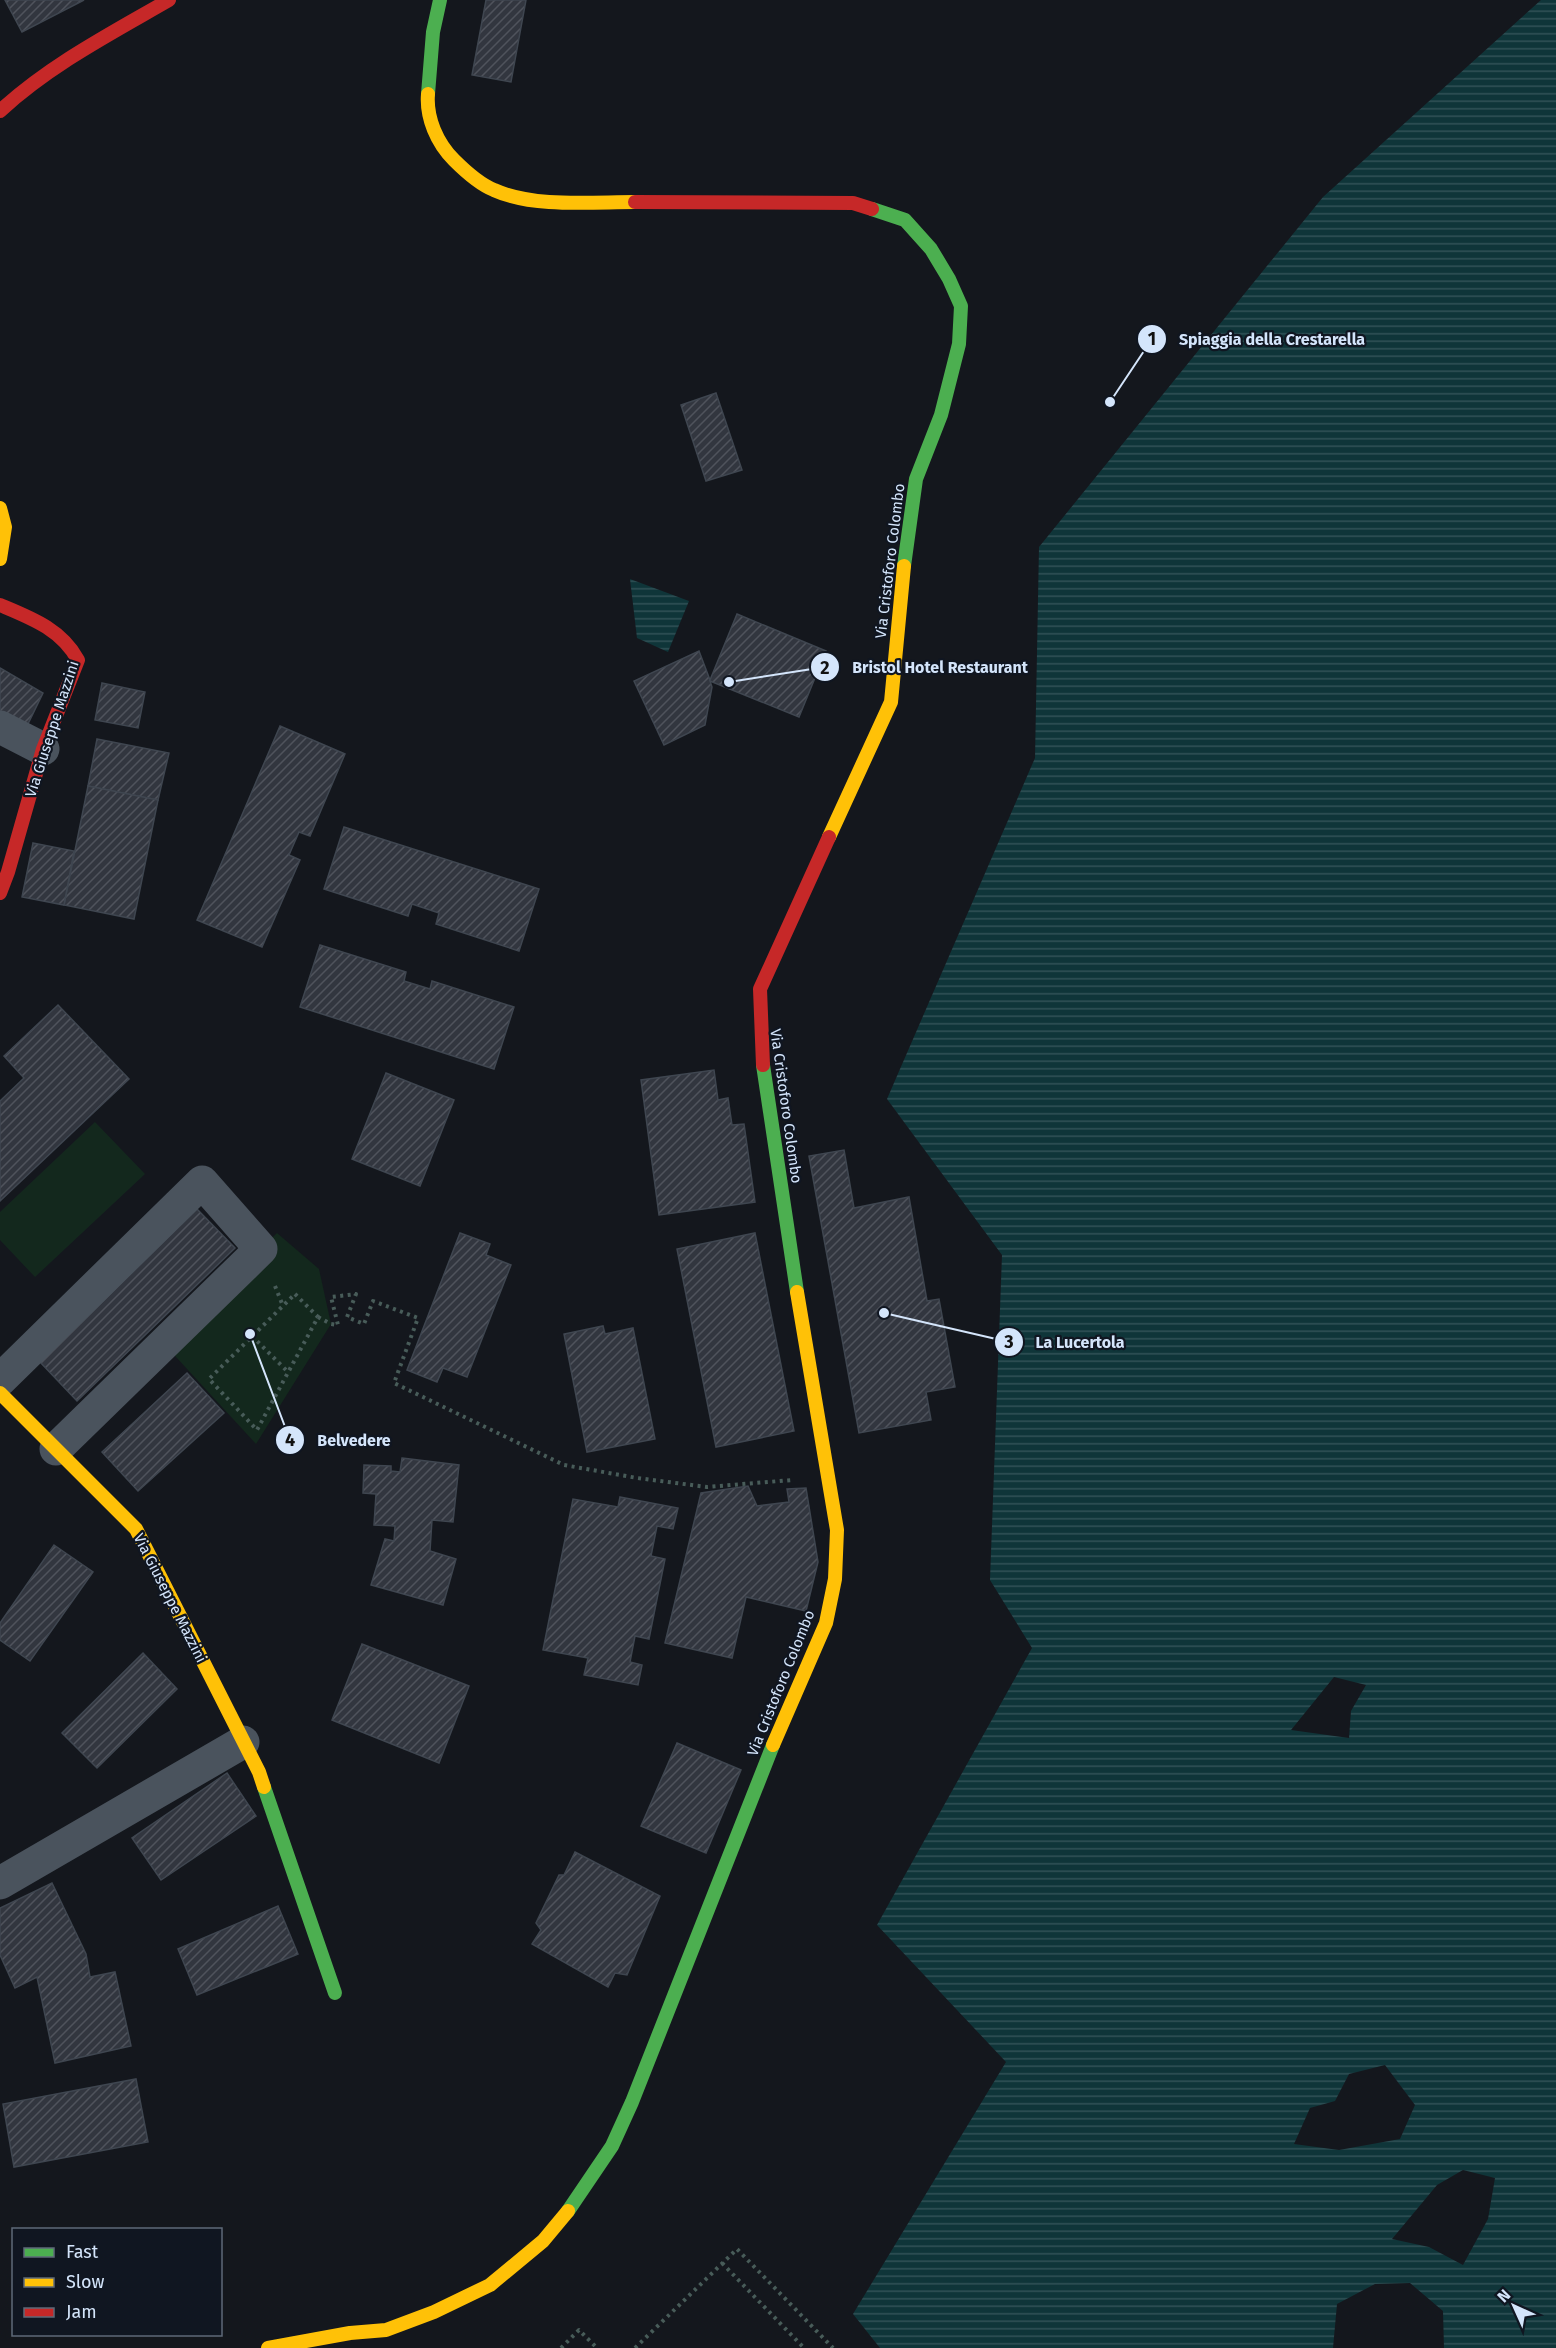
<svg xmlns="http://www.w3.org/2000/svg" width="1556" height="2348" viewBox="0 0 1556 2348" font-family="'Fira Sans',sans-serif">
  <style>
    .green { fill: #13281d }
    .water { fill: url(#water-rules); fill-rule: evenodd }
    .building { fill: url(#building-hatch); stroke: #3f4650; stroke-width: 1.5 }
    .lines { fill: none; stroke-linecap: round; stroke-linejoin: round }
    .path { stroke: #485c59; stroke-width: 4; stroke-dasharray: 3 4.5; stroke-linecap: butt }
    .street { stroke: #4a535d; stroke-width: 33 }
    .fast { stroke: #4caf50; stroke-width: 14 }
    .slow { stroke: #ffc107; stroke-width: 14 }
    .jam { stroke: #c62828; stroke-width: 14 }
    .labels { text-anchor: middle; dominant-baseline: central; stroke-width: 4.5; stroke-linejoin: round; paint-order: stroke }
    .street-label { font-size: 15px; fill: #d4e5fb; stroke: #101621 }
    .leader { fill: none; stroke: #d4e5fb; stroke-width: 2 }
    .callout-dot { fill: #d4e5fb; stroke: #101621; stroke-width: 2 }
    .mark-label { font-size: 18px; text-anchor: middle; font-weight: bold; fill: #111 }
    .callout-label { font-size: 16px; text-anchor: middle; font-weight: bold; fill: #d4e5fb; stroke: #101621; stroke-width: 4.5; stroke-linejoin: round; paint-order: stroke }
  </style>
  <defs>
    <pattern id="water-rules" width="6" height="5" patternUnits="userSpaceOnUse" patternTransform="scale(1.5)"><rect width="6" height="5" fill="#0f3539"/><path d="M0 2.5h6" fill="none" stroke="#315257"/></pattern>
    <pattern id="building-hatch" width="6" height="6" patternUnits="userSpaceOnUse" patternTransform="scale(1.5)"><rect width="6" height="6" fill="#32363f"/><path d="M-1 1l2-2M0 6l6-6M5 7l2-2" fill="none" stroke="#4f535c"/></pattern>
  </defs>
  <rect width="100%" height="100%" fill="#14171d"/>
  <g class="green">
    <polygon points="95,1122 145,1174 35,1277 0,1240 0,1212"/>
    <polygon points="277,1233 319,1269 331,1324 256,1444 165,1345"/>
  </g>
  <g class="water">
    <path d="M1541,0H1556V2348H1444L1443,2311L1410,2283L1375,2284L1337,2304L1333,2348H880L853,2314L1006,2062L877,1925L1032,1648L990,1580L1002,1255L887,1099L1035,758L1039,547L1323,197ZM1334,1677L1366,1685L1351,1711L1349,1738L1291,1730ZM1385,2065L1415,2105L1400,2139L1339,2150L1294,2144L1310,2108L1335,2101L1349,2074ZM1463,2170L1495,2178L1488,2219L1463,2265L1429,2247L1392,2239L1437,2185Z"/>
    <polygon points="630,579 689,601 668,652 637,638"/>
  </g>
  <g class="building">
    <polygon points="5,0 84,0 22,32"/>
    <polygon points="486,0 526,0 511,82 472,75"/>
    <polygon points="716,393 742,470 706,481 681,405"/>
    <polygon points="737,614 826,651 799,717 710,681 712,687 705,725 664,745 634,681 699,651 710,680"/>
    <polygon points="0,668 43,693 25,730 0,719"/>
    <polygon points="102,683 145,692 138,728 95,720"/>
    <polygon points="280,726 345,754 310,836 299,832 289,855 300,860 262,947 197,920"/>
    <polygon points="97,739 169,753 158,800 88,786"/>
    <polygon points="88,786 158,800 134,919 64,905"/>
    <polygon points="344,827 539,889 519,951 436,924 439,913 412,904 408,916 324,889"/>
    <polygon points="33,843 74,851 64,905 22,897"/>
    <polygon points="320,945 406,972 404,981 430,989 432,981 514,1007 494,1069 300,1007"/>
    <polygon points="58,1005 129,1079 0,1201 0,1101 24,1078 4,1056"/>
    <polygon points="714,1070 718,1100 728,1098 732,1125 744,1124 755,1202 659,1215 641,1080"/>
    <polygon points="386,1073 454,1100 420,1186 352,1159"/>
    <polygon points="844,1150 854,1208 909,1197 927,1301 939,1299 955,1387 926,1392 931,1420 859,1433 809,1156"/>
    <polygon points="197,1209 235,1248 77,1401 40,1362"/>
    <polygon points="460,1233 490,1244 486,1255 511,1265 467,1377 443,1368 437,1382 407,1370"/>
    <polygon points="755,1233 794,1431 716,1447 677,1249"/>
    <polygon points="603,1326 605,1334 633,1328 655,1439 587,1452 564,1334"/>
    <polygon points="187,1373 224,1413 138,1491 102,1452"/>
    <polygon points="402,1458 459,1465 453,1522 432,1520 430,1551 456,1559 443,1605 371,1585 385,1539 394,1541 395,1526 374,1525 376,1494 363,1493 364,1465 391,1466 391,1471 400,1472"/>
    <polygon points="748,1486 757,1506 789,1502 787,1489 806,1488 818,1562 806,1611 746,1597 732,1658 665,1643 701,1493"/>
    <polygon points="620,1497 678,1508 673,1529 657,1526 651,1556 665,1559 649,1639 635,1636 630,1662 642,1665 638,1685 584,1675 588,1658 543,1650 573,1499 618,1507"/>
    <polygon points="54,1545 93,1572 30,1661 0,1640 0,1623"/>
    <polygon points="362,1644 469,1686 439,1763 332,1720"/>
    <polygon points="143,1653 177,1689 97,1768 62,1733"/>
    <polygon points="677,1743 741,1770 706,1853 641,1826"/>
    <polygon points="227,1773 256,1816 161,1880 132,1838"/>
    <polygon points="575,1852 660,1896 627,1975 615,1973 608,1987 532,1944 541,1930 536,1923 559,1875 564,1875"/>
    <polygon points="52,1883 86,1954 90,1977 115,1972 131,2046 55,2063 37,1977 15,1988 0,1955 0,1908"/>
    <polygon points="278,1906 298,1954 197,1995 178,1949"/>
    <polygon points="136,2079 148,2142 14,2167 3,2104"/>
  </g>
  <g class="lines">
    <g class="path">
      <polyline points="275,1286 283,1306"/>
      <polygon points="295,1294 318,1317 257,1430 209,1379"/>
      <polyline points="318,1317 331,1324 338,1325 331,1297 356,1294 347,1317 364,1324 373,1301 418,1318 394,1383 564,1465 637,1478 707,1487 792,1480"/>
      <polyline points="252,1336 288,1372"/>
      <polyline points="722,2263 804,2348"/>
      <polyline points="561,2348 579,2330 597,2348"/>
      <polyline points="635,2348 737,2249 833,2348"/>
    </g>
    <g class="street">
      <polyline points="0,727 43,749"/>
      <polyline points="0,1380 202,1182 261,1249 56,1449"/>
      <polyline points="0,1883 243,1742"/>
    </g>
    <g class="fast">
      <polyline points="428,94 433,32 440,0"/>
      <polyline points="872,209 905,220 931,249 949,279 961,306 959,344 941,415 916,479 904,566"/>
      <polyline points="763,1065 797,1292"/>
      <polyline points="264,1787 335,1993"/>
      <polyline points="568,2211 612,2146 632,2102 773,1745"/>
    </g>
    <g class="slow">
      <path d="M428,94C426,118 437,143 454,160C465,171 479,184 494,190C534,208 592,202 635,202"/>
      <polyline points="0,508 5,527 0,559"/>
      <polyline points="829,837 891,702 904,566"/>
      <polyline points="0,1393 136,1529 259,1772 264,1787"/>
      <polyline points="773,1745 826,1623 835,1579 837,1530 797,1292"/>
      <polyline points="268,2348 350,2333 386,2330 434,2312 490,2285 543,2241 568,2211"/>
    </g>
    <g class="jam">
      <path d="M0,111C50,65 110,34 169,0"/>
      <polyline points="635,202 853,203 872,209"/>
      <path d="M0,605C31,618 61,629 78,660L43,749L8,872L0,893"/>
      <polyline points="763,1065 760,989 829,837"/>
    </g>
  </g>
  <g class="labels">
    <g class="street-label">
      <text transform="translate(890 561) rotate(-83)">Via Cristoforo Colombo</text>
      <text transform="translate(52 729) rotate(-72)">Via Giuseppe Mazzini</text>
      <text transform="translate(786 1106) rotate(82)">Via Cristoforo Colombo</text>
      <text transform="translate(170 1598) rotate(63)">Via Giuseppe Mazzini</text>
      <text transform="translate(781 1683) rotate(-68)">Via Cristoforo Colombo</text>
    </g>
  </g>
  <path class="leader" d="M1110 402L1152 339M729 682L825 667M884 1313L1009 1342M250 1334L290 1440"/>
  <g class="callout-dot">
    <circle cx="1110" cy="402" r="6"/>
    <circle cx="729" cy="682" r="6"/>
    <circle cx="884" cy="1313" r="6"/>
    <circle cx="250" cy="1334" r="6"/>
    <circle cx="1152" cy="339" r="15"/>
    <circle cx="825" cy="667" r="15"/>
    <circle cx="1009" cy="1342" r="15"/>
    <circle cx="290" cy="1440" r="15"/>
  </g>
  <g class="mark-label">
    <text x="1152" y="345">1</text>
    <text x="825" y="674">2</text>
    <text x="1009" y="1348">3</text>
    <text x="290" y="1446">4</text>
  </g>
  <g class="callout-label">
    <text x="1272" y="345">Spiaggia della Crestarella</text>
    <text x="940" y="673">Bristol Hotel Restaurant</text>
    <text x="1080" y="1348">La Lucertola</text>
    <text x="354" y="1446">Belvedere</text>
  </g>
  <rect x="12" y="2228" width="210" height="108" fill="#101621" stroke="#5e6978" stroke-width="1.5"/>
  <rect x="24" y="2248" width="30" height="9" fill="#4caf50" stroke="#5e6978" stroke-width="1.5"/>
  <text x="66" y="2258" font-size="18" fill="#d4e5fb">Fast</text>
  <rect x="24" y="2278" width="30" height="9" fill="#ffc107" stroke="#5e6978" stroke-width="1.5"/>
  <text x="66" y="2288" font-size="18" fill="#d4e5fb">Slow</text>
  <rect x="24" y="2308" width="30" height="9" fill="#c62828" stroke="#5e6978" stroke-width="1.5"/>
  <text x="66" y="2318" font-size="18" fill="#d4e5fb">Jam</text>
  <g transform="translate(1514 2306) rotate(315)" stroke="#101621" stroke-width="4.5" paint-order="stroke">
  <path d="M0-4.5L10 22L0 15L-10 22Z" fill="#d4e5fb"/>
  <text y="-9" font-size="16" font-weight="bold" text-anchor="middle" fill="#d4e5fb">N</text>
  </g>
</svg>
